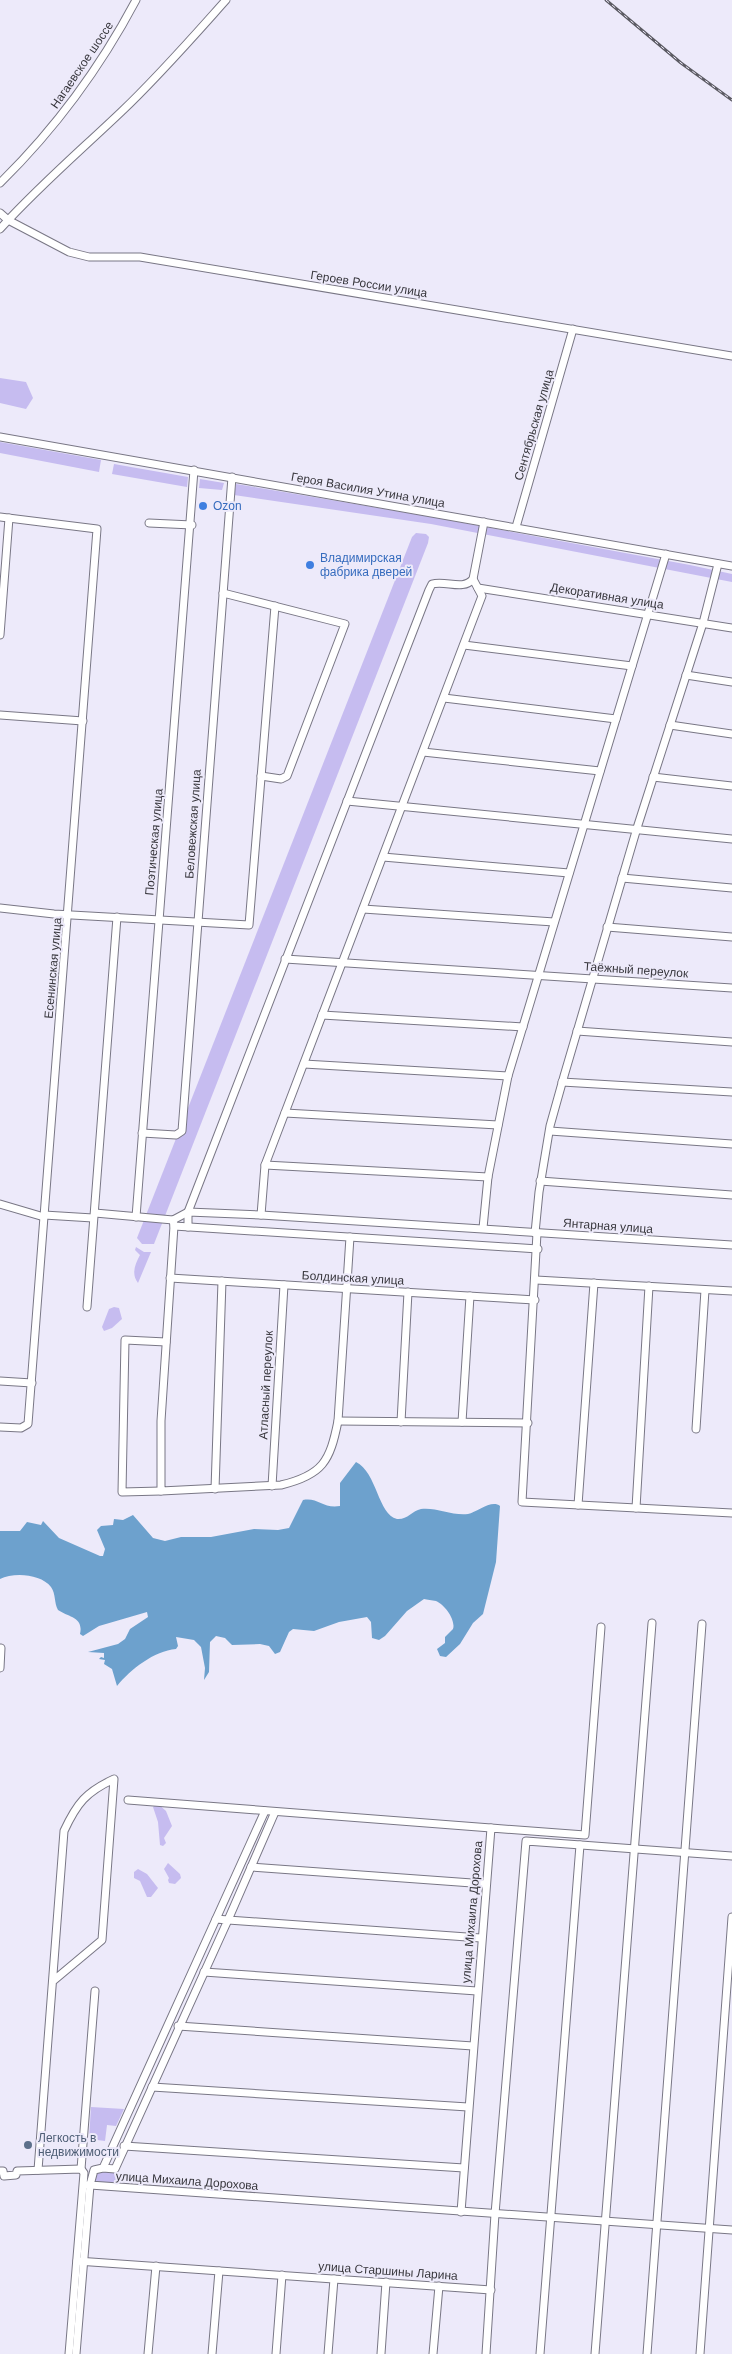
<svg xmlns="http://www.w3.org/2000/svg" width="732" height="2354" viewBox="0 0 732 2354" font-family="Helvetica,sans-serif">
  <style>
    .green { fill: #c6bcf0 }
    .water { fill: #6da1cd }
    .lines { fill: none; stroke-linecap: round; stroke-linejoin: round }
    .minor-casing { stroke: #797785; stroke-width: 9 }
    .minor { stroke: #fff; stroke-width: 7 }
    .rail-casing { stroke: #5c5b63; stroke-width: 3 }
    .rail { stroke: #edeafa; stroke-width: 1; stroke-dasharray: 4; stroke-linecap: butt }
    .shop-dot { fill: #3f7fe0; stroke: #edeafa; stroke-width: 2 }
    .service-dot { fill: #5c6f8a; stroke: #edeafa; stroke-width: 2 }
    .labels { text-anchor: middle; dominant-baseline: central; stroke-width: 4; stroke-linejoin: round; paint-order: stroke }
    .street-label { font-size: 12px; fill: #38373d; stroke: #edeafa }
    .shop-label { font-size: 12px; fill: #366cbe; stroke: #edeafa; text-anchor: start }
    .service-label { font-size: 12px; fill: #4e5e75; stroke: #edeafa; text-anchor: start }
  </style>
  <rect width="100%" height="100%" fill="#edeafa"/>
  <g class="green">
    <polygon points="0,378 26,382 33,398 26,409 0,403"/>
    <polygon points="0,442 101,460 99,472 0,453"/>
    <polygon points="114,464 188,477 187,487 112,474"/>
    <polygon points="200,479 224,483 222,490 199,488"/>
    <polygon points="236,484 432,517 690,565 732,574 732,582 431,524 234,495"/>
    <polygon points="416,533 426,534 429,537 428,543 154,1244 142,1244 137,1238 412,537"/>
    <path d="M136,1247L144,1252H151L138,1283C131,1274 135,1264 140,1255L135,1250Z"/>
    <polygon points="114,1307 119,1308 122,1319 112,1328 104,1331 102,1327 109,1309"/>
    <polygon points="157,1803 166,1811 172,1826 164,1838 166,1843 163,1846 160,1845 158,1822 153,1807"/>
    <polygon points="168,1863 180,1874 181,1878 175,1884 169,1883 168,1880 169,1878 164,1869"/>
    <polygon points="138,1869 147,1874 158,1888 151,1897 147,1897 140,1881 134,1878 134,1872"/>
    <polygon points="91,2107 124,2109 116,2126 107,2125 105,2141 89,2139"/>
    <polygon points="98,2171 119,2173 118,2184 93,2182 94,2173"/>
  </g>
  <path class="water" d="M356,1462C377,1472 378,1515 397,1519C407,1520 412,1511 421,1509C436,1507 452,1516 468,1514C477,1512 492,1499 500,1506L496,1562L483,1614L473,1623L460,1644L446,1657L440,1656L437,1649L445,1643V1637L453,1629C456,1620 445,1605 436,1601C432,1600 427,1600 424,1599L407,1611L385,1636L379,1640L372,1638L371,1622L367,1617L339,1622L314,1631L293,1629L289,1632L280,1652L275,1654L269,1646L260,1644L232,1645L225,1638L216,1636L210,1642L209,1672L204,1680L205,1668L201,1647L194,1640L176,1637L178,1646L176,1649C154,1651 131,1669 117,1686L112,1669L104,1664L105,1660L99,1659L101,1657L104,1658V1653L88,1652L118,1644L125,1639L130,1629L148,1617L147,1612L99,1626L83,1636L80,1634C84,1617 68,1617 58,1610C54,1603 56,1594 51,1587C41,1574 14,1572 0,1579V1531H20L27,1522L41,1525L43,1521L59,1538L100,1556H103L105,1549L97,1530L101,1526L113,1525L114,1519L123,1520L133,1515L153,1538L165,1541L181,1537H211L254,1529L278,1530L289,1528L303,1500C318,1497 323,1509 340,1506V1483Z"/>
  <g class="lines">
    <g class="minor-casing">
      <g id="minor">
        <path d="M0,183C55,129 100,68 136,0"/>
        <polyline points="0,213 8,220 69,252 89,257 140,257 732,356"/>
        <path d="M0,229C38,187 80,151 121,112C158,77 192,38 226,0"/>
        <polyline points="0,437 732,566"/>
        <polyline points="0,517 97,529 28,1424 21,1428 0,1427"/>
        <polyline points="149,523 192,525"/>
        <polyline points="516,527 573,329"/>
        <polyline points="478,588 732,628"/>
        <polyline points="223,593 345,624 287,776 281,779 261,776"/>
        <polyline points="0,635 9,518"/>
        <polyline points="464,645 632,666"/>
        <polyline points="686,675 732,682"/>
        <polyline points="444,698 616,719"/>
        <polyline points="0,715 83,721"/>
        <polyline points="670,725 732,734"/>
        <polyline points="423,752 600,771"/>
        <polyline points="653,777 732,786"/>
        <polyline points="347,801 732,839"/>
        <polyline points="383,857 569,873"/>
        <polyline points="622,878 732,888"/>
        <polyline points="0,908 54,914 249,925 275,606"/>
        <polyline points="363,909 554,922"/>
        <polyline points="607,927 732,937"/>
        <polyline points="285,959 732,988"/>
        <polyline points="322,1015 523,1027"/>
        <polyline points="577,1031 732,1042"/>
        <polyline points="304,1064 508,1076"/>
        <polyline points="562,1082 732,1092"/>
        <polyline points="285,1113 498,1125"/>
        <polyline points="550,1131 732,1144"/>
        <polyline points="142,1133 176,1135 182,1131 232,477"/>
        <polyline points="265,1165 488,1177"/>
        <polyline points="540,1181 732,1195"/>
        <polyline points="0,1204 44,1217"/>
        <polyline points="95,1213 173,1220 188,1212 261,1215 732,1245"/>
        <polyline points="44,1215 93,1218"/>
        <polyline points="261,1215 265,1165 482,596 473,579"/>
        <polyline points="136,1217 194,470"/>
        <path d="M173,1220L174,1226L161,1421V1491L281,1485C323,1475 330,1461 338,1421L350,1237"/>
        <polyline points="174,1226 538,1249"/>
        <path d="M188,1227V1212L429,590L432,584C446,580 463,591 473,579L484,522"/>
        <polyline points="483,1228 488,1177 508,1076 666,554"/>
        <polyline points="535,1233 539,1192 550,1126 564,1076 637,828 703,623 718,564"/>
        <polyline points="537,1233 522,1502 732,1513"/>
        <polyline points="170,1278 535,1300"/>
        <polyline points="536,1280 732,1291"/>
        <polyline points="87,1307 117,917"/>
        <polyline points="0,1381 32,1383"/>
        <polyline points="338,1421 528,1423"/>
        <polyline points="401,1422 408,1292"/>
        <polyline points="462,1422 470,1296"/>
        <polyline points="696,1429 705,1290"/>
        <polyline points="272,1486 284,1285"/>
        <polyline points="215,1489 222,1281"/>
        <polyline points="161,1491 122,1492 125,1340 166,1342"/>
        <polyline points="578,1505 594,1283"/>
        <polyline points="636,1508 649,1286"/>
        <polyline points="0,1668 1,1648"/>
        <polyline points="128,1800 491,1828"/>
        <polyline points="275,1812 228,1920 481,1938"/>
        <polyline points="251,1867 486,1884"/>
        <polyline points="216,1919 265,1811"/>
        <polyline points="204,1972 477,1991"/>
        <polyline points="178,2026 473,2046"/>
        <polyline points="152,2087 468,2107"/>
        <polyline points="124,2146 464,2168"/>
        <polyline points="103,2168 216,1919 228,1920 115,2169 103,2168 94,2170 90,2185 732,2230"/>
        <polyline points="81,2169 95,1991"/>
        <path d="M38,2170L64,1831C77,1803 86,1792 114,1779L102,1940L53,1981"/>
        <polyline points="0,2171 3,2171 4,2176 16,2175 17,2171 81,2169 84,2173 69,2354"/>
        <polyline points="461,2212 491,1828 585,1835 601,1627"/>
        <polyline points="77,2261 491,2290"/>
        <polyline points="76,2354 90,2185 87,2185"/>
        <polyline points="148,2354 156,2266"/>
        <polyline points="212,2354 219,2271"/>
        <polyline points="276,2354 282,2275"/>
        <polyline points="328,2354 334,2279"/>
        <polyline points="381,2354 386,2282"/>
        <polyline points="433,2354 439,2286"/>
        <polyline points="486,2354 495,2214 526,1841 732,1856"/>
        <polyline points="540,2354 580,1845"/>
        <polyline points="595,2354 652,1623"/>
        <polyline points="647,2354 702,1624"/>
        <polyline points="700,2354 732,1917"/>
      </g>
    </g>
    <use href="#minor" class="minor"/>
    <g class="rail-casing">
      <polyline id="rail" points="606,0 681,63 732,100"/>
    </g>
    <use href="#rail" class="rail"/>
  </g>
  <g class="shop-dot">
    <circle cx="203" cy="506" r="5"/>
    <circle cx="310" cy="565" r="5"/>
  </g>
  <circle class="service-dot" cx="28" cy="2145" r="5"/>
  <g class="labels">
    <g class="street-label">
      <text transform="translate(82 65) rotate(-56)">Нагаевское шоссе</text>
      <text transform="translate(369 284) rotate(9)">Героев России улица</text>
      <text transform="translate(534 425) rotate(-74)">Сентябрьская улица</text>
      <text transform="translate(368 490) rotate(10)">Героя Василия Утина улица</text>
      <text transform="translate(607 596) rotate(9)">Декоративная улица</text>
      <text transform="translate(193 824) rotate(-86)">Беловежская улица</text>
      <text transform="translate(154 842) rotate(-85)">Поэтическая улица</text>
      <text transform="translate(53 968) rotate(-85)">Есенинская улица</text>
      <text transform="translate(636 970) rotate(4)">Таёжный переулок</text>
      <text transform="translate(608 1226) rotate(4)">Янтарная улица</text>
      <text transform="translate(353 1278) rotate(3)">Болдинская улица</text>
      <text transform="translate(266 1385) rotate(-87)">Атласный переулок</text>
      <text transform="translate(472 1912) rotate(-85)">улица Михаила Дорохова</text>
      <text transform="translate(187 2181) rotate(4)">улица Михаила Дорохова</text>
      <text transform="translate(388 2271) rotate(4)">улица Старшины Ларина</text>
    </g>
    <g class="shop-label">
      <text x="213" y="506">Ozon</text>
      <text x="320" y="558">Владимирская<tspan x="320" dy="14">фабрика дверей</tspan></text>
    </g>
    <g class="service-label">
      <text x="38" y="2138">Легкость в<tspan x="38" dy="14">недвижимости</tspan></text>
    </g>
  </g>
</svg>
